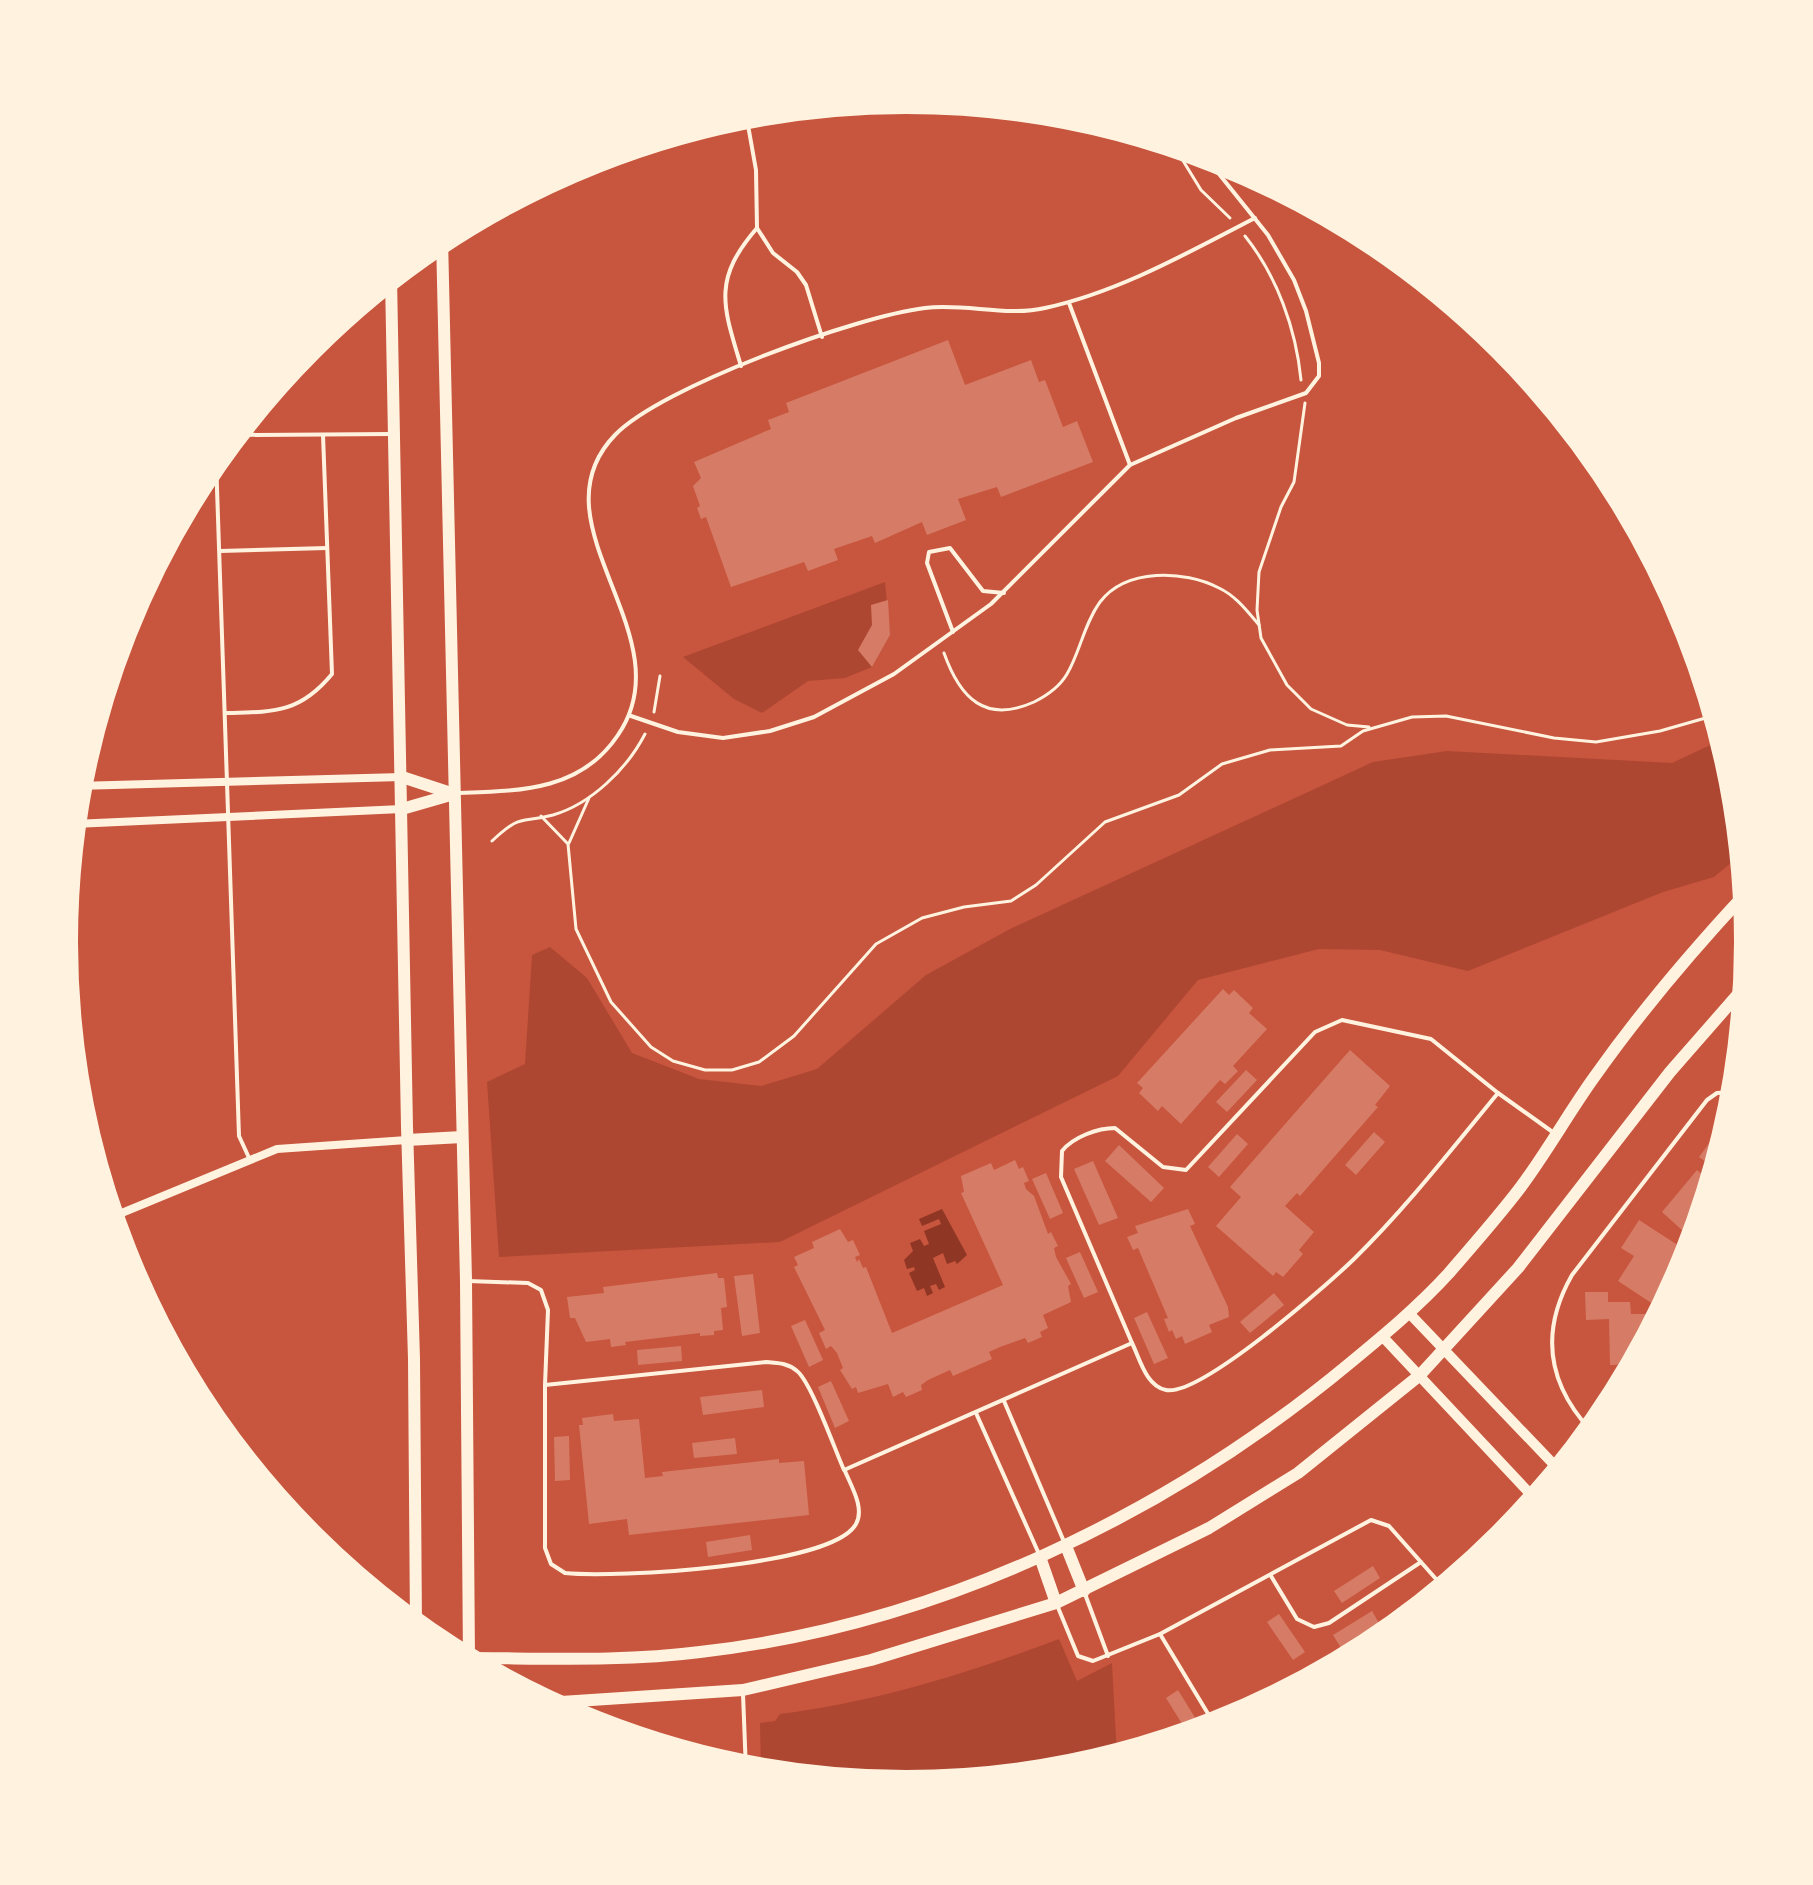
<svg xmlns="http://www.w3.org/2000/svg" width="1813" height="1885" viewBox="0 0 1813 1885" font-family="Quicksand,sans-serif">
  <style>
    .green { fill: #ae4732 }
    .water { fill: #8f3625 }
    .building { fill: #d67c66 }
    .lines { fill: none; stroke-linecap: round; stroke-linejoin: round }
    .path { stroke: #fff3e0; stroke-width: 3 }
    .service { stroke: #fff3e0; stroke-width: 4 }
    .minor { stroke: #fff3e0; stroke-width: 8 }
    .tertiary { stroke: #fff3e0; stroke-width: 10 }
    .secondary { stroke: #fff3e0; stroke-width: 12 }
    .rim { fill: none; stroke: #fff3e0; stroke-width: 4 }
  </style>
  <rect width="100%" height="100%" fill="#c8553d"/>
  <g class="green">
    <polygon points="885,582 890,635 872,667 845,678 808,681 762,713 734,699 683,657"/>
    <polygon points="1723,739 1735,778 1742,854 1714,877 1663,892 1468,971 1380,950 1319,949 1198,980 1118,1076 780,1242 499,1257 487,1082 525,1064 532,955 550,947 587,978 632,1053 699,1079 761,1086 817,1069 926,975 1010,929 1373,762 1447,751 1672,763"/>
    <path d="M1059,1639L1077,1681L1112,1663L1117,1757L1071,1771L906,1787L761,1773L760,1723L775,1721L780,1714C876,1702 969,1673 1059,1639Z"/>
  </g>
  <polygon class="water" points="942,1209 967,1255 957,1264 955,1261 947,1264 943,1253 933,1258 945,1287 939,1290 936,1284 930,1286 933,1293 927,1296 924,1288 917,1291 909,1273 915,1270 914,1267 907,1269 904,1260 913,1251 910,1243 920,1239 924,1246 929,1244 924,1231 941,1224 939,1219 922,1226 919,1219"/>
  <g class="building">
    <polygon points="948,340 965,385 1031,360 1039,382 1045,380 1063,427 1077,421 1093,462 1001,497 997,487 958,499 966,520 927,535 922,522 875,543 872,536 834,549 838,560 808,571 804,562 731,587 706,517 701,519 697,508 700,506 693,486 701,478 694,462 771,429 768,420 789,412 786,403"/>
    <polygon points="888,600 890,635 872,667 858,650 872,625 871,605"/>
    <polygon points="1223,989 1229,995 1234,990 1253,1008 1249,1013 1267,1029 1233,1066 1238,1071 1225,1084 1220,1080 1181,1124 1162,1106 1158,1111 1139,1093 1143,1088 1137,1083"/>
    <polygon points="1350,1050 1390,1086 1375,1105 1378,1107 1300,1196 1297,1193 1285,1206 1314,1232 1299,1250 1303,1254 1283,1277 1276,1272 1273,1276 1216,1226 1241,1197 1230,1187"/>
    <polygon points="1246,1070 1257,1080 1227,1112 1216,1102"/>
    <polygon points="1374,1132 1385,1142 1356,1175 1345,1165"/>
    <polygon points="1237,1134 1248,1144 1219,1177 1208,1167"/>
    <polygon points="1716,1134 1725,1141 1716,1169 1699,1157"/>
    <polygon points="1119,1145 1164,1188 1151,1202 1105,1161"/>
    <polygon points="1015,1160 1019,1169 1023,1167 1029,1181 1024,1183 1026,1189 1034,1196 1048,1234 1051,1232 1058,1246 1054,1248 1056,1257 1071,1284 1068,1286 1071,1302 1043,1315 1048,1328 1040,1332 1042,1337 1028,1343 1025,1338 1000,1347 989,1352 992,1359 953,1376 950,1370 928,1380 921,1385 922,1390 906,1397 903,1392 893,1397 888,1384 858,1393 856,1387 852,1389 840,1370 843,1368 837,1353 831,1346 826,1349 819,1333 825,1330 794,1267 798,1265 794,1257 814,1248 812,1242 840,1229 848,1242 853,1240 860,1255 855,1257 857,1262 859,1259 863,1268 866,1267 892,1333 1003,1285 961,1193 964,1192 961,1176 991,1163 994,1170"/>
    <polygon points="1093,1161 1118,1218 1099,1225 1074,1169"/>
    <polygon points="1697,1170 1712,1183 1694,1241 1662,1212"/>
    <polygon points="1046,1173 1063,1213 1050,1219 1032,1179"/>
    <polygon points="1188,1209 1195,1224 1190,1226 1228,1307 1229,1317 1209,1325 1212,1332 1185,1344 1182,1336 1176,1339 1172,1330 1169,1332 1164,1319 1168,1318 1138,1248 1133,1250 1127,1237 1138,1233 1135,1226"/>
    <polygon points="1639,1220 1690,1253 1662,1310 1618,1281 1634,1256 1621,1248"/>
    <polygon points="1080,1252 1098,1292 1084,1298 1066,1258"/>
    <polygon points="717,1273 718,1278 724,1278 727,1307 721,1308 723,1330 714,1331 714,1335 700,1336 700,1333 625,1342 626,1345 611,1347 610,1339 586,1342 575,1318 570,1318 567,1297 604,1293 603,1287"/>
    <polygon points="753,1274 760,1333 742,1336 734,1276"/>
    <polygon points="1585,1292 1608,1292 1608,1302 1630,1302 1631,1314 1654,1314 1654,1327 1634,1364 1610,1365 1609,1319 1586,1320"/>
    <polygon points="1274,1293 1284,1305 1250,1333 1240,1322"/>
    <polygon points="1147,1312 1168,1358 1154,1364 1134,1318"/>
    <polygon points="805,1320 823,1360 809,1367 791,1326"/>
    <polygon points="681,1346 682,1361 638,1365 637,1350"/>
    <polygon points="831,1381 849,1421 835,1428 818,1387"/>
    <polygon points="762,1390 764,1407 703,1415 700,1397"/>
    <polygon points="613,1414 614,1421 639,1419 645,1478 663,1476 662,1472 779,1459 779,1463 804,1461 809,1515 629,1535 627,1519 589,1524 579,1425 583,1425 582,1418"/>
    <polygon points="569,1436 570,1480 555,1481 554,1437"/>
    <polygon points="735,1438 737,1454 694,1458 692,1443"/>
    <polygon points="750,1535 752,1550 708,1557 706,1542"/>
    <polygon points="1373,1566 1380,1578 1342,1603 1334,1591"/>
    <polygon points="1372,1611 1379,1623 1341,1648 1333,1635"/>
    <polygon points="1279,1614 1305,1652 1293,1660 1267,1622"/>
    <polygon points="1178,1690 1202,1729 1195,1733 1189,1735 1166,1698"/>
  </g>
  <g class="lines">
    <g class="path">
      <polyline points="1174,146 1201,190 1230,218"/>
      <path d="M1245,236C1277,276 1296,329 1301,380"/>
      <polyline points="1305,403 1294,482 1281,507 1259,572 1257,610 1261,638 1287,685 1311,709 1347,725 1369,727"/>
      <path d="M944,653C960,698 985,724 1034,702C1046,696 1060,686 1067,674C1080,652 1084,624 1100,602C1126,568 1184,570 1219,588C1236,596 1247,611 1259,625"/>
      <polyline points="654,712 660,676"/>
      <polyline points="541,816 568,844 576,929 611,1002 651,1047 673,1061 705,1070 732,1070 759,1062 794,1036 876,944 922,918 964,907 1011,901 1036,885 1105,822 1179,795 1222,764 1270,750 1341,746 1363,731 1412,717 1446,716 1554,738 1596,742 1660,731 1716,715"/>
      <path d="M492,841C522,813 519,824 553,815C591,804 627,769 645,734"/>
      <polyline points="569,843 589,798"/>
    </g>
    <g class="service">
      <polyline points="746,114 756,170 757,228 773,253 797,272 806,285 822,337"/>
      <polyline points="1069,303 1130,465"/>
      <path d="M741,366C723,306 712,280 757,228"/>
      <polyline points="235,435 392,434"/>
      <polyline points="216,459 239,1136 250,1160"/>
      <polyline points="220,551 327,548"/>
      <polyline points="953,632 927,563 929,552 950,548 983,591 1004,593"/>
      <path d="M227,713C274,712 300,713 332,674L323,435"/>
      <polyline points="631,716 678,732 723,738 770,731 814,717 894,674 991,604 1130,465 1236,418 1306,393 1319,376 1319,363 1306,311 1294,280 1268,235 1203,154"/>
      <path d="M456,793C518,791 580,792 618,735C687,635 529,524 615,435C661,387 857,316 925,308C965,303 1006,317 1045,308C1119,292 1189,252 1255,218"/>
      <path d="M468,1281L528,1283L541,1290L548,1310L545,1385L766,1362C778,1363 788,1363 797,1371C811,1382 835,1450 844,1470L1132,1343C1140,1359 1146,1386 1166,1390C1200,1397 1326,1286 1354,1259C1406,1208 1451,1150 1498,1093"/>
      <path d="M1132,1343L1061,1177L1062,1151C1073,1137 1098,1128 1115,1128L1163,1167L1186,1170L1315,1032L1342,1020L1431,1039L1498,1093L1554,1133"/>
      <path d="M545,1385V1548L551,1564L565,1573C614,1578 832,1567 856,1524C865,1508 851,1486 845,1471"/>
      <polyline points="1004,1401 1065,1544"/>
      <polyline points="976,1413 1039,1554"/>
      <path d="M1592,1432C1548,1385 1539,1333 1572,1275L1707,1100L1717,1093L1736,1092"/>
      <polyline points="1271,1576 1297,1619 1314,1627 1329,1623 1421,1562"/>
      <polyline points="1085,1594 1108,1656"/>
      <polyline points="1057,1605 1078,1656 1093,1661 1160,1634 1371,1520 1389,1526 1444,1588"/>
      <polyline points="1160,1634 1216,1727"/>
      <polyline points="743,1694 746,1771"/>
    </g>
    <g class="minor">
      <polyline points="77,786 402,777"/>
      <polyline points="74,824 402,809"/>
      <polyline points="112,1217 277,1149 407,1140"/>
    </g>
    <g class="tertiary">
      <polyline points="1409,1313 1560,1471"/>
      <polyline points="1382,1336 1536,1500"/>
    </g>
    <g class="secondary">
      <polyline points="442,238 466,1281 469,1661"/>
      <polyline points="391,278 407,1127 414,1359 416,1627"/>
      <polyline points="402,777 454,794"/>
      <polyline points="402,809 454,794"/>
      <polyline points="407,1140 462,1137"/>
      <polyline points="1066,1546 1084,1591"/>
      <polyline points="1040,1557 1056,1603"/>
      <path d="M462,1658C541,1658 622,1662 700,1652C937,1625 1167,1515 1350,1363C1384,1335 1419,1306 1449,1273C1473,1245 1498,1217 1520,1188C1547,1152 1569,1112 1595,1076C1641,1011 1692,951 1746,893"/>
      <polyline points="546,1703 743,1690 871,1660 1056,1603 1209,1528 1298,1473 1420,1375 1518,1268 1670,1072 1747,984"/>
    </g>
  </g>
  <path d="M0 0H1813V1885H0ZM76 942a830 830 0 1 1 1660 0a830 830 0 1 1-1660 0Z" fill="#fff3e0" fill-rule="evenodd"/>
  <path class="rim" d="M76 942a830 830 0 1 1 1660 0a830 830 0 1 1-1660 0Z"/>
</svg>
